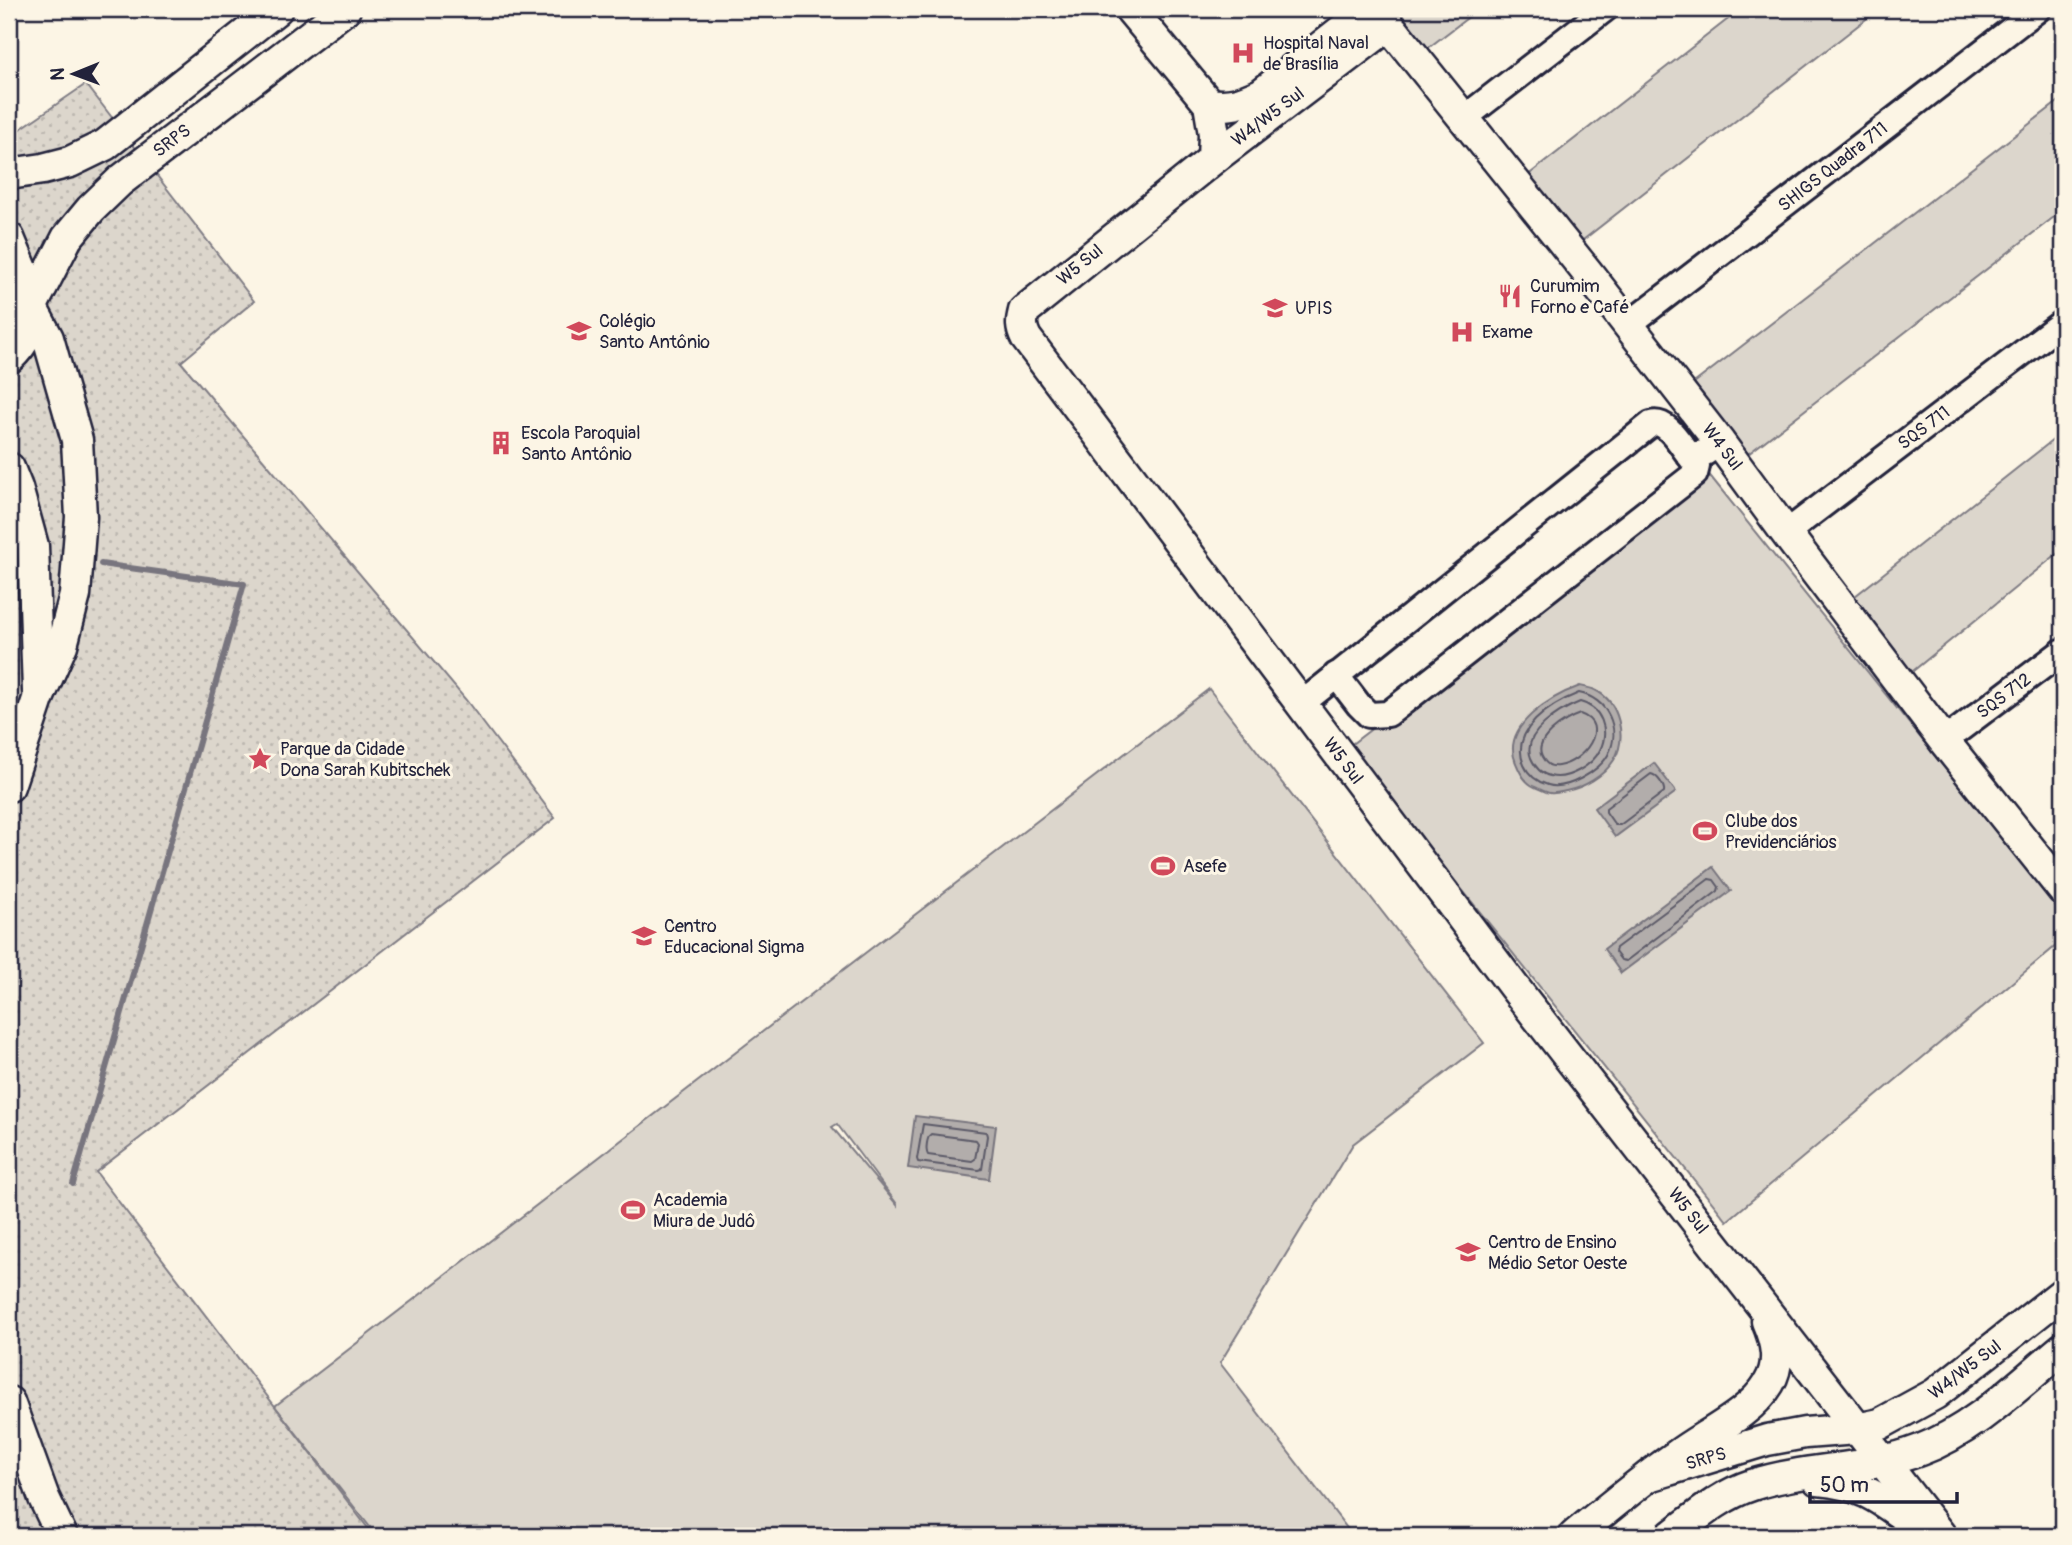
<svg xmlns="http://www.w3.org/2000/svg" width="2072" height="1545" viewBox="0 0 2072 1545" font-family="Pangolin,sans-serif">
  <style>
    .grass { fill: #dcd6cc; stroke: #7f7c84; stroke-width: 2; fill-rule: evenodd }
    .park { fill: url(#park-dots); stroke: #7f7c84; stroke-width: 2 }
    .water { fill: #b2adab; stroke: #78757e; stroke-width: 2 }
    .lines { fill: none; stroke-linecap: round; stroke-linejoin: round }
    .shore { stroke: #5c5a68; stroke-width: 2 }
    .stream { stroke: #78757e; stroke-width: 6 }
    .minor-casing { stroke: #22223b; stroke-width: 30 }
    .major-casing { stroke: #22223b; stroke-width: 35 }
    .minor { stroke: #fcf5e5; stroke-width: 24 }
    .major { stroke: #fcf5e5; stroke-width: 30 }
    .labels { text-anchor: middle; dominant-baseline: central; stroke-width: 6; stroke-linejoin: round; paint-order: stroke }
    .poi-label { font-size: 18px; fill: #22223b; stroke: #fcf5e5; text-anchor: start }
    .street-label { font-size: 18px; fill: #22223b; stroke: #fcf5e5 }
  </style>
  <defs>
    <pattern id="park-dots" width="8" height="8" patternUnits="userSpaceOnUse" patternTransform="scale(1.75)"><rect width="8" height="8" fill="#dcd6cc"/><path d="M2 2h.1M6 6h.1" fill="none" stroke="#bcb7b0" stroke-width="1.8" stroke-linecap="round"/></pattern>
  </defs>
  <rect width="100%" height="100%" fill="#fcf5e5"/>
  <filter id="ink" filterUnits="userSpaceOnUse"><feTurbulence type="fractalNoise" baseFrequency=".0143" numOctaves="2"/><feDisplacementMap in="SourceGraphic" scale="14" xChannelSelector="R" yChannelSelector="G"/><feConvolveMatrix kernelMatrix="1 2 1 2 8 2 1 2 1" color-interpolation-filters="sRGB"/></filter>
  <g filter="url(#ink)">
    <g class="grass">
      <polygon points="1391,9 1479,9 1424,51"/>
      <polygon points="1741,9 1879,9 1574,247 1522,180"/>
      <polygon points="2063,98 2063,210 1748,454 1694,383"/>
      <polygon points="2063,432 2063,549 1908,675 1850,600"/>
      <polygon points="1707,472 2063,915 2063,940 1727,1221 1348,747"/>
      <path d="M1209,689L1484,1043L1353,1144L1220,1363L1353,1536H377L275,1406ZM837,1124L897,1204V1205L832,1127Z"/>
    </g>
    <polygon class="park" points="86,84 254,301 181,362 466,700 555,818 96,1172 374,1536 9,1536 9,130 13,134"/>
    <g class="water">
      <path d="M1580,686C1585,687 1591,688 1595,690C1620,702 1627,738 1614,760C1604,776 1583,788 1566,791C1561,792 1555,794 1550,793C1546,793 1540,789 1535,787C1525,783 1520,773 1516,763C1500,726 1552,696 1580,686Z"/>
      <polygon points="1654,763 1676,792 1615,837 1594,808"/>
      <polygon points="1713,867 1731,891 1621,973 1604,949"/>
      <polygon points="915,1116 996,1126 989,1179 908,1168"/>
    </g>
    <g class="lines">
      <g class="shore">
        <path d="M1579,693C1607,698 1622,729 1608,755C1599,771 1566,791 1548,785C1538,782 1529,776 1524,765C1509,730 1551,704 1579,693Z"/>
        <path d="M1580,702C1601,707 1610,730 1600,750C1593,765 1567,781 1550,776C1541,774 1535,767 1531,758C1521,733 1560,710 1580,702Z"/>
        <path d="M1580,714C1612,725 1583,763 1558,766C1552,767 1547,765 1544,760C1529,741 1565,719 1580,714Z"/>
        <path d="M1651,774C1657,775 1665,786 1664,792L1620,825H1615L1606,812V808Z"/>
        <polygon points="1709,879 1714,880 1719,887 1718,891 1626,961 1621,960 1615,952 1616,948"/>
        <polygon points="923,1124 986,1132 987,1136 982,1169 979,1170 918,1162 917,1159"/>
        <path d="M931,1134L976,1140L978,1143L975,1159L972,1161L928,1155C925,1150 927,1137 931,1134Z"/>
      </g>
      <polyline class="stream" points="73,1184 244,584 101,564"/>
      <g class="minor-casing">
        <g id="minor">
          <polyline points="1463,119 1605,9"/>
          <polyline points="1628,325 2038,9"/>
          <polyline points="1786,533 2063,322"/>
          <polyline points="1336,675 1359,705 1369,715 1388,714 1695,474 1697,466 1689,455"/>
          <path d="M1300,705L1651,424C1667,419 1680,444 1689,455L1705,453L1720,443"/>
          <polyline points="1944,741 2063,651"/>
        </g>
      </g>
      <g class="major-casing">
        <g id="major">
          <polyline points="1130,9 1209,104 1214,134 1213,159"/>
          <polyline points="1376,9 1587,272 1720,443 1786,533 1944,741 2063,890"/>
          <path d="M1389,25L1213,159L1024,311C1021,322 1021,328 1026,338L1514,987L1941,1536"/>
          <path d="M1209,104C1231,107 1241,103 1261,94L1369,9"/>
          <polyline points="9,174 43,169 70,162 105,145 277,9"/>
          <path d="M9,238C27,283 51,319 9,358"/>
          <polyline points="33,304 67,238 91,209 120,181 345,9"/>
          <polyline points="9,468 17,488 33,546 38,691"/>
          <polyline points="9,786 38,699 62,645 75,595 81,517 77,440 48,338 33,310"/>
          <polyline points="9,1402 44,1498 62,1536"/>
          <polyline points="1649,1476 1767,1440 1805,1433 1857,1429 1880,1424 1935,1394 2063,1293"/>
          <path d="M1818,1480C1867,1484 1885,1503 1923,1530"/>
          <path d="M1574,1536C1607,1509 1640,1481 1676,1456C1705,1434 1750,1415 1769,1383C1781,1363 1776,1342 1767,1321"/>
          <path d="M1671,1536C1696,1517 1721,1495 1752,1485C1807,1467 1866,1471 1920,1450C1974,1430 2019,1384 2063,1348"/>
        </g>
      </g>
      <use href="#minor" class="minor"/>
      <use href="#major" class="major"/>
    </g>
  </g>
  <defs>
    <g id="hospital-bare" transform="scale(1.89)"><path d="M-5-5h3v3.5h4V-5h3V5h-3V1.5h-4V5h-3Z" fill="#d1495b" stroke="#fcf5e5" stroke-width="2.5" paint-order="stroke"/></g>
    <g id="restaurant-bare" transform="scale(1.89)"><path d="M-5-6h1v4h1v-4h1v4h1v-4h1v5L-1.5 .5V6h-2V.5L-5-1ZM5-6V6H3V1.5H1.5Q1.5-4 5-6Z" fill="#d1495b" stroke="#fcf5e5" stroke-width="2.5" paint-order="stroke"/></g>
    <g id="university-bare" transform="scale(1.89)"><path d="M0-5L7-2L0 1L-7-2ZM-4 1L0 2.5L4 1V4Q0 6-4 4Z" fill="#d1495b" stroke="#fcf5e5" stroke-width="2.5" paint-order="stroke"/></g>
    <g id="school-bare" transform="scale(1.89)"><path d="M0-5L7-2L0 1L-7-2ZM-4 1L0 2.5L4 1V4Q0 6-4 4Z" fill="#d1495b" stroke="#fcf5e5" stroke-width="2.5" paint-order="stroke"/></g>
    <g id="building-bare" transform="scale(1.89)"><path d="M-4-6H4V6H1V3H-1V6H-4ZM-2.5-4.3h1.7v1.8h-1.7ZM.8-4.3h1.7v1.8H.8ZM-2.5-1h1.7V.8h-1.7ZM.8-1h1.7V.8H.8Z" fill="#d1495b" stroke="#fcf5e5" stroke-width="2.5" paint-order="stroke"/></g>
    <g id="sight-bare" transform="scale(1.89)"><path d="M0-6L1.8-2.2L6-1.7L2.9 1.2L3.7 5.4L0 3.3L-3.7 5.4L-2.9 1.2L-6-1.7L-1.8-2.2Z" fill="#d1495b" stroke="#fcf5e5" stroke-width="2.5" paint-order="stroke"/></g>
    <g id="stadium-bare" transform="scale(1.89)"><path d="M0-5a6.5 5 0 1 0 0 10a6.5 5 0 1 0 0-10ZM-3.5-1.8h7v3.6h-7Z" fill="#d1495b" stroke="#fcf5e5" stroke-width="2.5" paint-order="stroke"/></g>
  </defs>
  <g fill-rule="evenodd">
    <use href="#hospital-bare" x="1243" y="53"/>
    <use href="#restaurant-bare" x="1510" y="296"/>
    <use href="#university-bare" x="1275" y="308"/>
    <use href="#school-bare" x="579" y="331"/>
    <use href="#hospital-bare" x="1462" y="332"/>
    <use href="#building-bare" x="501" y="443"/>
    <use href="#sight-bare" x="260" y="759"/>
    <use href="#stadium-bare" x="1705" y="831"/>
    <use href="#stadium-bare" x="1163" y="866"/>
    <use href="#school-bare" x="644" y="936"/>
    <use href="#stadium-bare" x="633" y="1210"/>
    <use href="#school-bare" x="1468" y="1252"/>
  </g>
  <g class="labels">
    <g class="poi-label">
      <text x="1263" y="43">Hospital Naval<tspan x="1263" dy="21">de Brasília</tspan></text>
      <text x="1530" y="286">Curumim<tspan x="1530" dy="21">Forno e Café</tspan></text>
      <text x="1295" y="308">UPIS</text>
      <text x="599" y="321">Colégio<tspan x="599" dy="21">Santo Antônio</tspan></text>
      <text x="1482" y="332">Exame</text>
      <text x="521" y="433">Escola Paroquial<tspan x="521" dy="21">Santo Antônio</tspan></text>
      <text x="280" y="749">Parque da Cidade<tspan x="280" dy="21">Dona Sarah Kubitschek</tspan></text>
      <text x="1725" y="821">Clube dos<tspan x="1725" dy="21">Previdenciários</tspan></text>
      <text x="1183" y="866">Asefe</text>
      <text x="664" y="926">Centro<tspan x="664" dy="21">Educacional Sigma</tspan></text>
      <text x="653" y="1200">Academia<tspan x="653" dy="21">Miura de Judô</tspan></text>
      <text x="1488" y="1242">Centro de Ensino<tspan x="1488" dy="21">Médio Setor Oeste</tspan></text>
    </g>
    <g class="street-label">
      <text transform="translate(1268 117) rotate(-37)">W4/W5 Sul</text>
      <text transform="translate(172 141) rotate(-37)">SRPS</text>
      <text transform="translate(1833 167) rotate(-38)">SHIGS Quadra 711</text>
      <text transform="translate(1080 265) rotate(-39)">W5 Sul</text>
      <text transform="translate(1924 428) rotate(-37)">SQS 711</text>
      <text transform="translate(1722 447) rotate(53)">W4 Sul</text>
      <text transform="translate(2004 696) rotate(-37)">SQS 712</text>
      <text transform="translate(1343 761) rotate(53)">W5 Sul</text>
      <text transform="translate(1688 1211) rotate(52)">W5 Sul</text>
      <text transform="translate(1965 1370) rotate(-37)">W4/W5 Sul</text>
      <text transform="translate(1706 1459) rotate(-16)">SRPS</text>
    </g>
  </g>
  <rect width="2072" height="1545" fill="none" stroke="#fcf5e5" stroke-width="35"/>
  <rect x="18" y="18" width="2037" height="1510" fill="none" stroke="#22223b" stroke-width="2.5" filter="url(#ink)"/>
  <g transform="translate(74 74) rotate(269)" stroke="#fcf5e5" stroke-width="5" paint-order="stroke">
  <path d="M0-5L12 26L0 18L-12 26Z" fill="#22223b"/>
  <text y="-10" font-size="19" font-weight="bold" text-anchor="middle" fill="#22223b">N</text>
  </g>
  <path d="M1810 1492v10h147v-10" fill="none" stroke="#22223b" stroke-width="3.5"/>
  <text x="1820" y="1492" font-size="21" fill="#22223b" stroke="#fcf5e5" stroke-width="5" paint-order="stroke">50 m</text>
</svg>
